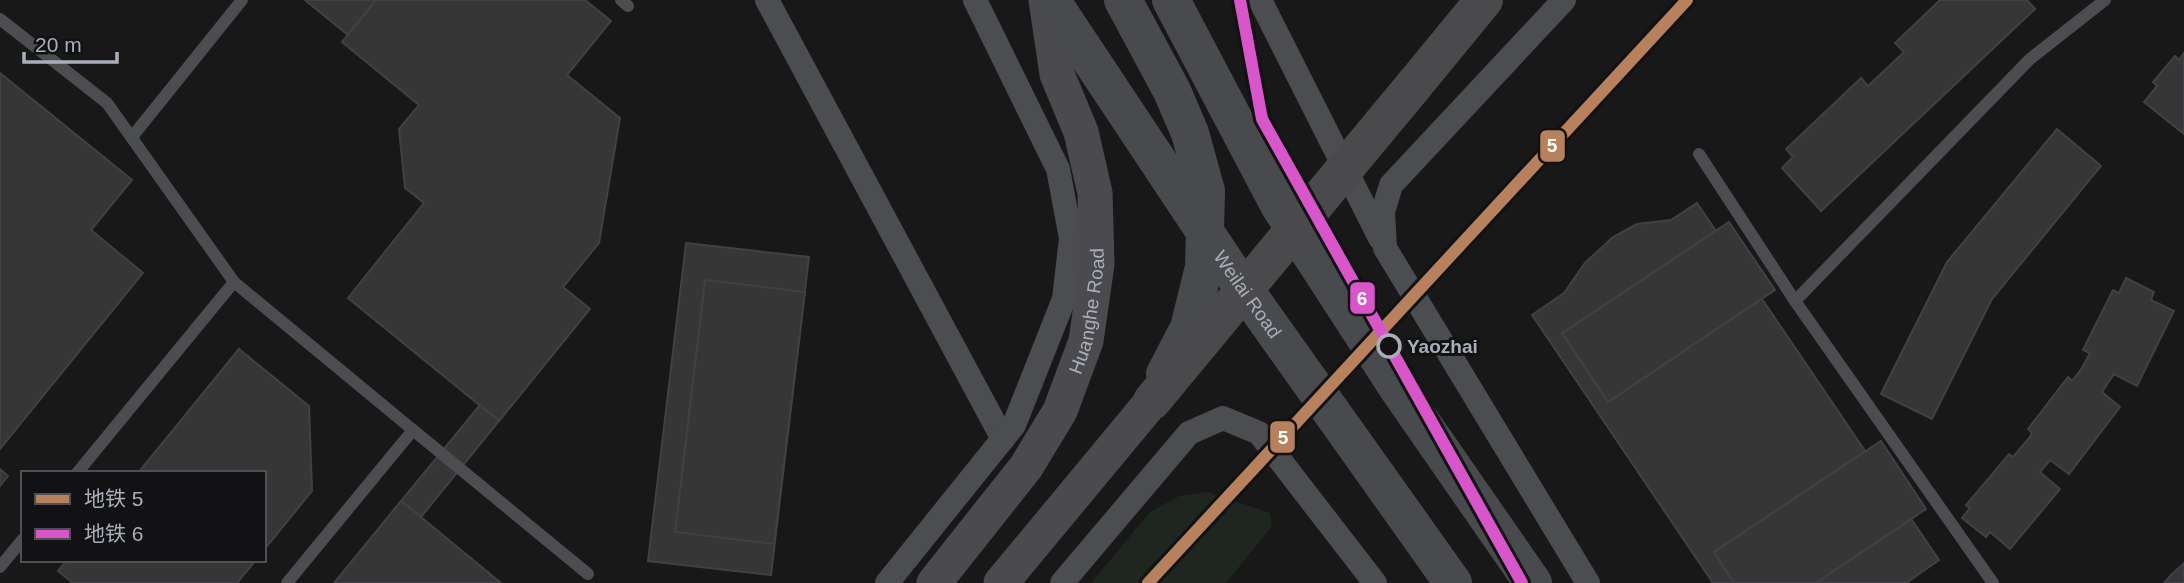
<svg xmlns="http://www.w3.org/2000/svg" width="2184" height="583" viewBox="0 0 2184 583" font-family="Helvetica,'Noto Sans SC',sans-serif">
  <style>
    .green { fill: #1e261f }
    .building { fill: #363637; stroke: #404144; stroke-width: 2 }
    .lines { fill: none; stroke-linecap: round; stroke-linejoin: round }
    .service { stroke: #4c4d51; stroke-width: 12 }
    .minor { stroke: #4c4d51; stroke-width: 24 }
    .secondary { stroke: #4b4b4f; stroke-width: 35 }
    .primary { stroke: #494a4d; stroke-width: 38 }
    .trunk { stroke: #4a4a4d; stroke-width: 38 }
    .primary-bridge { stroke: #494a4d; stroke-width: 38 }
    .trunk-bridge { stroke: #4a4a4d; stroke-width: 38 }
    .metro-1-casing { stroke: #121214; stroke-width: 18 }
    .metro-2-casing { stroke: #121214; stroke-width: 18 }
    .metro-1 { stroke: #b6815c; stroke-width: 12 }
    .metro-2 { stroke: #d956ca; stroke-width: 12 }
    .stop-dot { fill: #121214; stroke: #a9aeb9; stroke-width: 3.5 }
    .labels { text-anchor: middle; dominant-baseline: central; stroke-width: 6; stroke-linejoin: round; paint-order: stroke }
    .street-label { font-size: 19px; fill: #a9aeb9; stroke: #121214 }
    .stop-label { font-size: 19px; font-weight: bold; fill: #a9aeb9; stroke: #121214; text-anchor: start }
    .line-badge { stroke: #121214; stroke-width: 2.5 }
    .badge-label { font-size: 19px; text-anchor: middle; font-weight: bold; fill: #fff }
  </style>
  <rect width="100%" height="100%" fill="#181818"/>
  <polygon class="green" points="1208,492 1270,513 1272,526 1226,583 1091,583 1150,512 1179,496"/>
  <g class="building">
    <polygon points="305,0 376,0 348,35"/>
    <polygon points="376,0 585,0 611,21 567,75 620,118 599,243 563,287 590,309 499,421 348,298 424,203 405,188 399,129 419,105 342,42"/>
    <polygon points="1940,0 2027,0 2035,9 1821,211 1782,168 1793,157 1786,149 1861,78 1868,86 1904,52 1895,43"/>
    <polygon points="2184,53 2184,134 2144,102 2157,86 2153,82 2175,56 2179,60"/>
    <polygon points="0,73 132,180 91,230 143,273 0,449"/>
    <polygon points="2057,129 2101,166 1992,299 1932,419 1881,394 1947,262"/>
    <polygon points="1697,203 1939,560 1906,583 1713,583 1532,315 1564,293 1585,263 1613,237 1637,224 1671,220"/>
    <polygon points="1729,222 1775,290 1608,402 1562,333"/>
    <polygon points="686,243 809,257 771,575 648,561"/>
    <polygon points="2126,278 2154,292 2151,300 2174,311 2137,386 2114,374 2102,392 2120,407 2069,474 2050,460 2040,472 2060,489 2010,549 1990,532 1986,537 1962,518 1970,508 1966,505 2009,454 2013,457 2030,437 2032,433 2028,429 2068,377 2072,381 2082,368 2090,353 2083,350 2113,290 2119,293"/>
    <polygon points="705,280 805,292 774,544 675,532"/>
    <polygon points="239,349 309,406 312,491 264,550 264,473 138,473"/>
    <polygon points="480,405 499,421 421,517 401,501"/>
    <polygon points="1881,441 1926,509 1816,583 1734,583 1714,552"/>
    <polygon points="0,469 8,476 0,486"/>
    <polygon points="401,501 421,517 501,583 334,583"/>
    <polygon points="67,560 256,560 237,583 73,583 58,571"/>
    <polygon points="2184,563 2184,583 2164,583 2171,575"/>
  </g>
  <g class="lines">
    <g class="service">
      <polyline points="621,0 628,6"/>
      <polyline points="0,19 107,103 234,282 413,430 287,583"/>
      <polyline points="132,137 242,0"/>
      <polyline points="1699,154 1795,301 1993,583"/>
      <polyline points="1795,301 2030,59 2105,0"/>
      <polyline points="413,430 588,574"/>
      <polyline points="77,473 234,282"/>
      <polyline points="0,567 23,539"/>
    </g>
    <g class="minor">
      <polyline points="767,0 1003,439"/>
      <polyline points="1260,0 1380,238"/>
      <polyline points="1564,0 1391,185 1383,212 1385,248 1588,583"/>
      <polyline points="887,583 1014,425 1064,299 1071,238 1058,169 975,0"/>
      <polyline points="1062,583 1189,433 1223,418 1259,433 1375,583"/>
    </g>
    <g class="secondary">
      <path id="s1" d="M934,583L1026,467L1060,411L1086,341L1097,264L1095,193L1081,132L1057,74L1046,0"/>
      <polyline points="1001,583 1152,401"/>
    </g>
    <g class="primary">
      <path id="s2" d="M1051,0L1227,265L1453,583"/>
      <polyline points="1171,0 1279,205 1397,387 1533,583"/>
    </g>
    <polyline class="trunk" points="1415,84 1484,0"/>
    <polyline class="primary-bridge" points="1123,0 1172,91 1190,133 1206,191 1204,267 1189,328 1165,374"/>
    <polyline class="trunk-bridge" points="1152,401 1415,84"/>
    <g class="metro-1-casing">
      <polyline id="metro-1" points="1148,583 1687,0"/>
    </g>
    <g class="metro-2-casing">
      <polyline id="metro-2" points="1240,0 1262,119 1522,583"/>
    </g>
    <use href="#metro-1" class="metro-1"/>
    <use href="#metro-2" class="metro-2"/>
  </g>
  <circle class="stop-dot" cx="1389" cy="346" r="11"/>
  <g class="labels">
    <g class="street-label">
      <text stroke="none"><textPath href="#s2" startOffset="354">Weilai Road</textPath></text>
      <text stroke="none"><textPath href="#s1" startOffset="318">Huanghe Road</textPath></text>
    </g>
    <g class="stop-label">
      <text x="1407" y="346">Yaozhai</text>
    </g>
  </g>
  <g class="line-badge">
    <rect x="1539" y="129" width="27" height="34" rx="7" fill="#b6815c"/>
    <rect x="1349" y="281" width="27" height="34" rx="7" fill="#d956ca"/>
    <rect x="1269" y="420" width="27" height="34" rx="7" fill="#b6815c"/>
  </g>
  <g class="badge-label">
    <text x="1552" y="152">5</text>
    <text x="1362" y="305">6</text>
    <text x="1283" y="444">5</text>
  </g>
  <rect x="21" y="471" width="245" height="91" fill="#121214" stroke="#4e5056" stroke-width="2"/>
  <rect x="35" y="494" width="35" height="10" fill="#b6815c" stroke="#4e5056" stroke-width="2"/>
  <text x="84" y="506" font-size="21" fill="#a9aeb9">地铁 5</text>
  <rect x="35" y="529" width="35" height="10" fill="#d956ca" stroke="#4e5056" stroke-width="2"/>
  <text x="84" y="541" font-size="21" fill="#a9aeb9">地铁 6</text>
  <path d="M24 52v10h93v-10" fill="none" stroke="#a9aeb9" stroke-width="3.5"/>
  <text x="35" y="52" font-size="21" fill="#a9aeb9" stroke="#121214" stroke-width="5" paint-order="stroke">20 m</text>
</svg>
